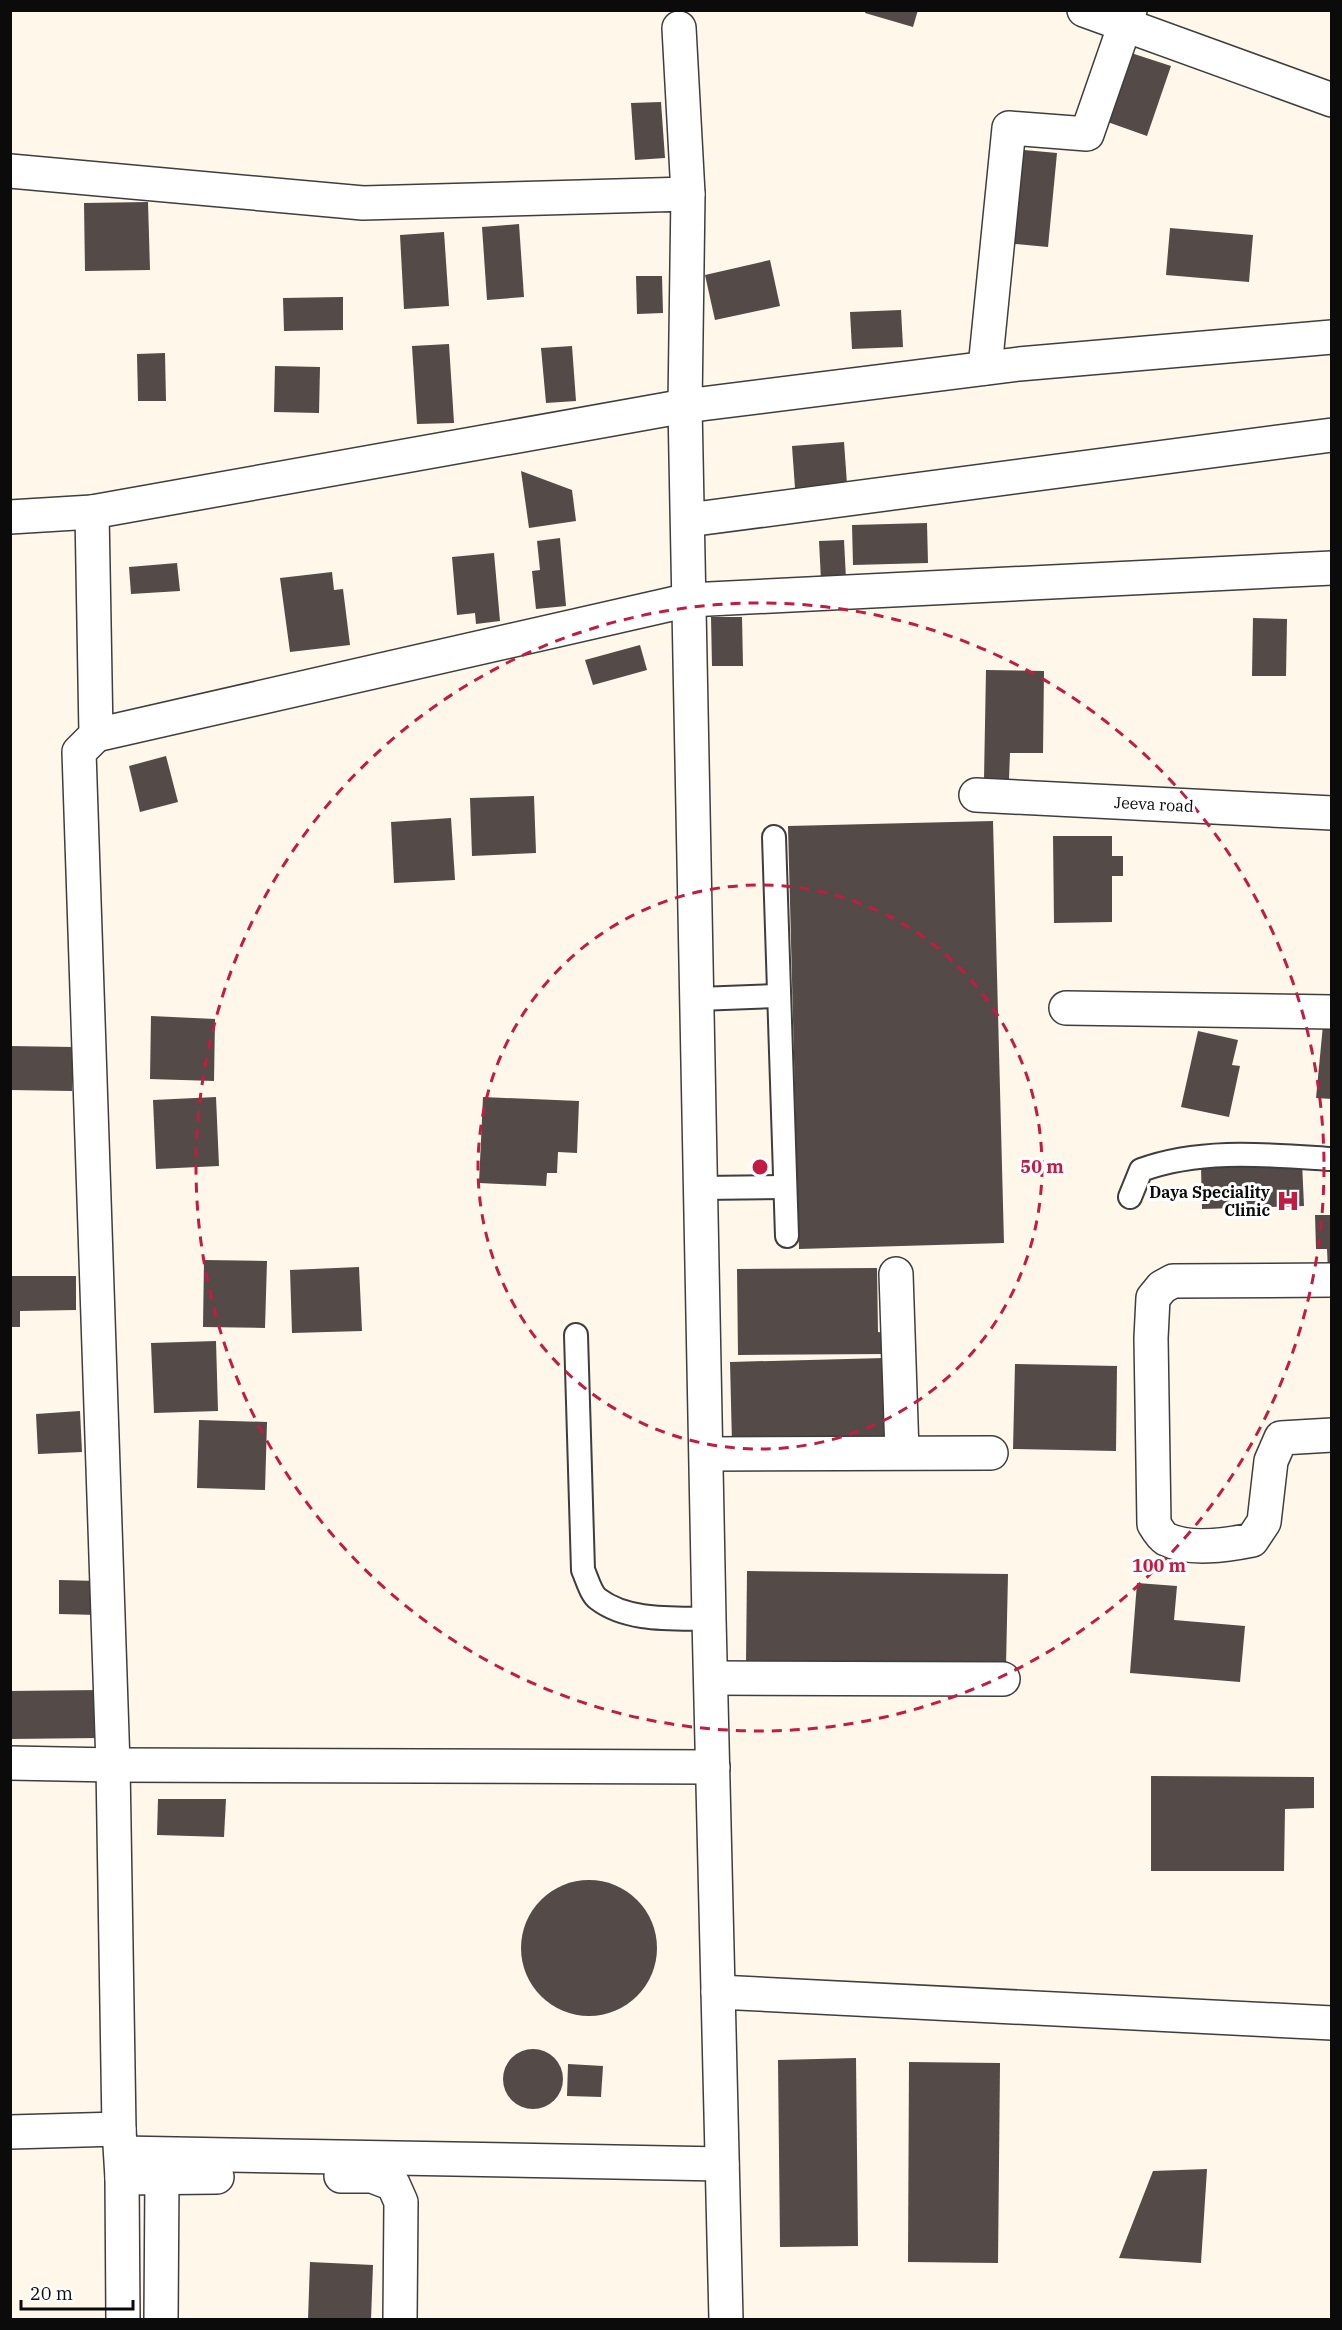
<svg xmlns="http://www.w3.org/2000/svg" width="1342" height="2330" viewBox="0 0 1342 2330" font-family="'IBM Plex Serif',serif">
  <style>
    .building { fill: #544a47 }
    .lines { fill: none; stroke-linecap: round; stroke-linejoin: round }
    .service-casing { stroke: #3e3e3e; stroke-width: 26 }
    .minor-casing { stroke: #3e3e3e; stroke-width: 36 }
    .service { stroke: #fff; stroke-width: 22 }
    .minor { stroke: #fff; stroke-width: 33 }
    .ring { fill: none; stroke: #c21c42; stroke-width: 3; stroke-dasharray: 10 8 }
    .labels { text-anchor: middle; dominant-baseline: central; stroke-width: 6; stroke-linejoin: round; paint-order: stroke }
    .street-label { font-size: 16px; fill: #0b0b0b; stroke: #fff }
    .poi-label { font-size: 16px; font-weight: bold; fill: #0b0b0b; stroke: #fff; text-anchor: end }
    .centre { fill: #c21c42; stroke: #fff; stroke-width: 3 }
    .ring-label { font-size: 18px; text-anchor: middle; font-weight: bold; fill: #c21c42; stroke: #fff; stroke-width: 6; stroke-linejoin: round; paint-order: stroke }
  </style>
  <rect width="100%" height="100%" fill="#fff7e9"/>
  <g class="building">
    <polygon points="866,10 918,10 913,27 865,13"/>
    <polygon points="1125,51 1171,66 1147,136 1102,120"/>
    <polygon points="661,102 665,158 635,160 631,103"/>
    <polygon points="1014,149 1057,153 1048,247 1005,243"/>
    <polygon points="148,202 150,270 85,271 84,203"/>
    <polygon points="519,224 524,297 487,300 482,227"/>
    <polygon points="1170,228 1253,235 1249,282 1166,275"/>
    <polygon points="444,232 449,306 404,309 400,235"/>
    <polygon points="770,260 780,306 715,320 705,275"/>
    <polygon points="636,276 662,276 663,313 637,314"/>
    <polygon points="343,297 343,330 284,331 283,298"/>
    <polygon points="901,310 903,347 852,349 850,312"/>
    <polygon points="449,344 454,423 417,424 412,346"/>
    <polygon points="572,346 576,401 546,403 541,348"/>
    <polygon points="165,353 166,401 138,401 137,354"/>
    <polygon points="275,366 320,367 319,413 274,412"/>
    <polygon points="844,442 848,498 796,502 792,446"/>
    <polygon points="521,471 572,490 576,521 529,528"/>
    <polygon points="927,523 928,563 853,565 852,525"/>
    <polygon points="560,538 566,606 536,609 532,571 540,570 537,541"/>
    <polygon points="844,540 846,579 821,580 819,541"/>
    <polygon points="494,553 500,621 476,624 475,613 457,615 452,557"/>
    <polygon points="177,563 180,591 131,594 129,567"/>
    <polygon points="332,572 334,590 343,589 350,645 290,652 280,578"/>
    <polygon points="711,617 742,617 743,666 712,666"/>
    <polygon points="1253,618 1287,619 1286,676 1252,676"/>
    <polygon points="640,645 647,670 593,685 585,660"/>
    <polygon points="986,670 1044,671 1043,753 1010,753 1009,779 984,779"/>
    <polygon points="166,756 178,802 140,812 129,766"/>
    <polygon points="534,796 536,853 472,856 470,798"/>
    <polygon points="451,818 455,880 394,883 391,822"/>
    <polygon points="993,821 1004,1243 799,1249 788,826"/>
    <polygon points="1053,836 1112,836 1112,856 1123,856 1123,876 1112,876 1112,922 1054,923"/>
    <polygon points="151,1016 215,1019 214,1081 150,1079"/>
    <polygon points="1323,1025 1332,1026 1332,1099 1316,1098"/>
    <polygon points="1198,1031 1238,1040 1232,1065 1240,1066 1229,1117 1181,1107"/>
    <polygon points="10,1046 73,1047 72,1091 10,1090"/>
    <polygon points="216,1097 219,1166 156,1169 153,1100"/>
    <polygon points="483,1097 579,1101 577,1153 558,1152 557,1173 547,1173 546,1186 479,1183"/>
    <polygon points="1302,1162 1304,1206 1202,1209 1201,1166"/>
    <polygon points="1315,1215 1332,1215 1332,1271 1328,1271 1327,1249 1316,1249"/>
    <polygon points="204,1260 267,1261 265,1328 203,1327"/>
    <polygon points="359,1267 362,1331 292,1333 290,1270"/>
    <polygon points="877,1268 878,1332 887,1333 887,1354 738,1355 737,1269"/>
    <polygon points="10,1276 76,1276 76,1310 20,1311 20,1327 10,1327"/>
    <polygon points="216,1341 218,1411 154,1413 151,1343"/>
    <polygon points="885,1358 887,1440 732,1444 730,1362"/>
    <polygon points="1015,1364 1117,1366 1116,1451 1013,1449"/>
    <polygon points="80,1411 82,1452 38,1454 36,1414"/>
    <polygon points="199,1420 267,1422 265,1490 197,1488"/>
    <polygon points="747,1571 1008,1574 1006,1666 746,1663"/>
    <polygon points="59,1580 98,1581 97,1615 59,1614"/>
    <polygon points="1137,1583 1177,1586 1174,1620 1245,1626 1240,1682 1130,1673"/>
    <polygon points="100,1690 100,1738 10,1739 10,1691"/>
    <polygon points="1151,1776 1314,1777 1314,1808 1285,1809 1284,1871 1151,1871"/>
    <polygon points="158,1799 226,1799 224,1837 157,1835"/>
    <circle cx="589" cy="1948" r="68"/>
    <circle cx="533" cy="2079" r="30"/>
    <polygon points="856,2058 858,2246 780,2247 778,2060"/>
    <polygon points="909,2062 1000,2063 998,2263 908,2262"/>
    <polygon points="568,2064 603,2066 601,2097 567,2096"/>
    <polygon points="1207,2169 1201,2263 1119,2258 1153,2171"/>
    <polygon points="310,2262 373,2265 371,2320 308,2320"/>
  </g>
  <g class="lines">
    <g class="service-casing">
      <g id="service">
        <polyline points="774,837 787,1236"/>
        <polyline points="698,999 778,996"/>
        <polyline points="701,1188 785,1187"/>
        <path d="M1130,1197L1141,1170C1201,1148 1269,1155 1332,1159"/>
        <path d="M576,1335L583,1570C587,1579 591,1594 598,1599C628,1622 674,1618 709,1619"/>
      </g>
    </g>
    <g class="minor-casing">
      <g id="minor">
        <polyline points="1084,10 1332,100"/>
        <polyline points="679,28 688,194"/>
        <polyline points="10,171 363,203 688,194 685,406 709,1619 726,2320"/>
        <polyline points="985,368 1009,128 1087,134 1130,10"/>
        <polyline points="92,512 96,735 79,752 113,1765 119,2129 122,2178 123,2320"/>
        <polyline points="10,517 92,512 685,406 1019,364 1332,337"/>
        <polyline points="688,520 1332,435"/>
        <polyline points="96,735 689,600 1332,568"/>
        <polyline points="976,795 1332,813"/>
        <polyline points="1066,1008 1332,1012"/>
        <polyline points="896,1274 902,1452"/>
        <path d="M1332,1280L1173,1281L1162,1287L1153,1298L1151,1338L1154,1524C1157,1529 1161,1536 1166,1539C1190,1551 1227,1545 1252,1540L1264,1522L1271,1461L1281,1438L1332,1435"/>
        <polyline points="707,1454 991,1453"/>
        <polyline points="711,1678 1003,1679"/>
        <polyline points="10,1763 113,1765 713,1767"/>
        <polyline points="718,1992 1332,2023"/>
        <polyline points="10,2132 119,2129"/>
        <polyline points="122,2153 722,2164"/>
        <polyline points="341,2176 372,2176 393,2184 401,2202 400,2320"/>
        <polyline points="122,2178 217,2177"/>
        <polyline points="161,2320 162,2177"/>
      </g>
    </g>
    <use href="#service" class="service"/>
    <use href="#minor" class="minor"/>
  </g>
  <g class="ring">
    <circle cx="760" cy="1167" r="282"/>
    <circle cx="760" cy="1167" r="564"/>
  </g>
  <defs>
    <g id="hospital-bare" transform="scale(1.8)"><path d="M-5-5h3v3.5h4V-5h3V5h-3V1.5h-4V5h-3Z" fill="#c21c42" stroke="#fff" stroke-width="2.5" paint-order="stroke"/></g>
  </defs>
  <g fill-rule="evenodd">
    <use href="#hospital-bare" x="1288" y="1201"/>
  </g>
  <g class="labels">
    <g class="street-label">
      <text transform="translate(1154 804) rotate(3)">Jeeva road</text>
    </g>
    <g class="poi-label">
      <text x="1270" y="1192">Daya Speciality<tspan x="1270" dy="18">Clinic</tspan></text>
    </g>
  </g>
  <circle cx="760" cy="1167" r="9" class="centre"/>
  <g class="ring-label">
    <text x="1042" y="1173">50 m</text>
    <text x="1159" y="1572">100 m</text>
  </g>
  <rect width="1342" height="2330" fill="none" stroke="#0b0b0b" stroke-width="24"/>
  <path d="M21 2300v9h112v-9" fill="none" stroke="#0b0b0b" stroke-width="3"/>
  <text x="30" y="2300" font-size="18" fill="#0b0b0b" stroke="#ffffff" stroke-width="4.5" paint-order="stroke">20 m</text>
</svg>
